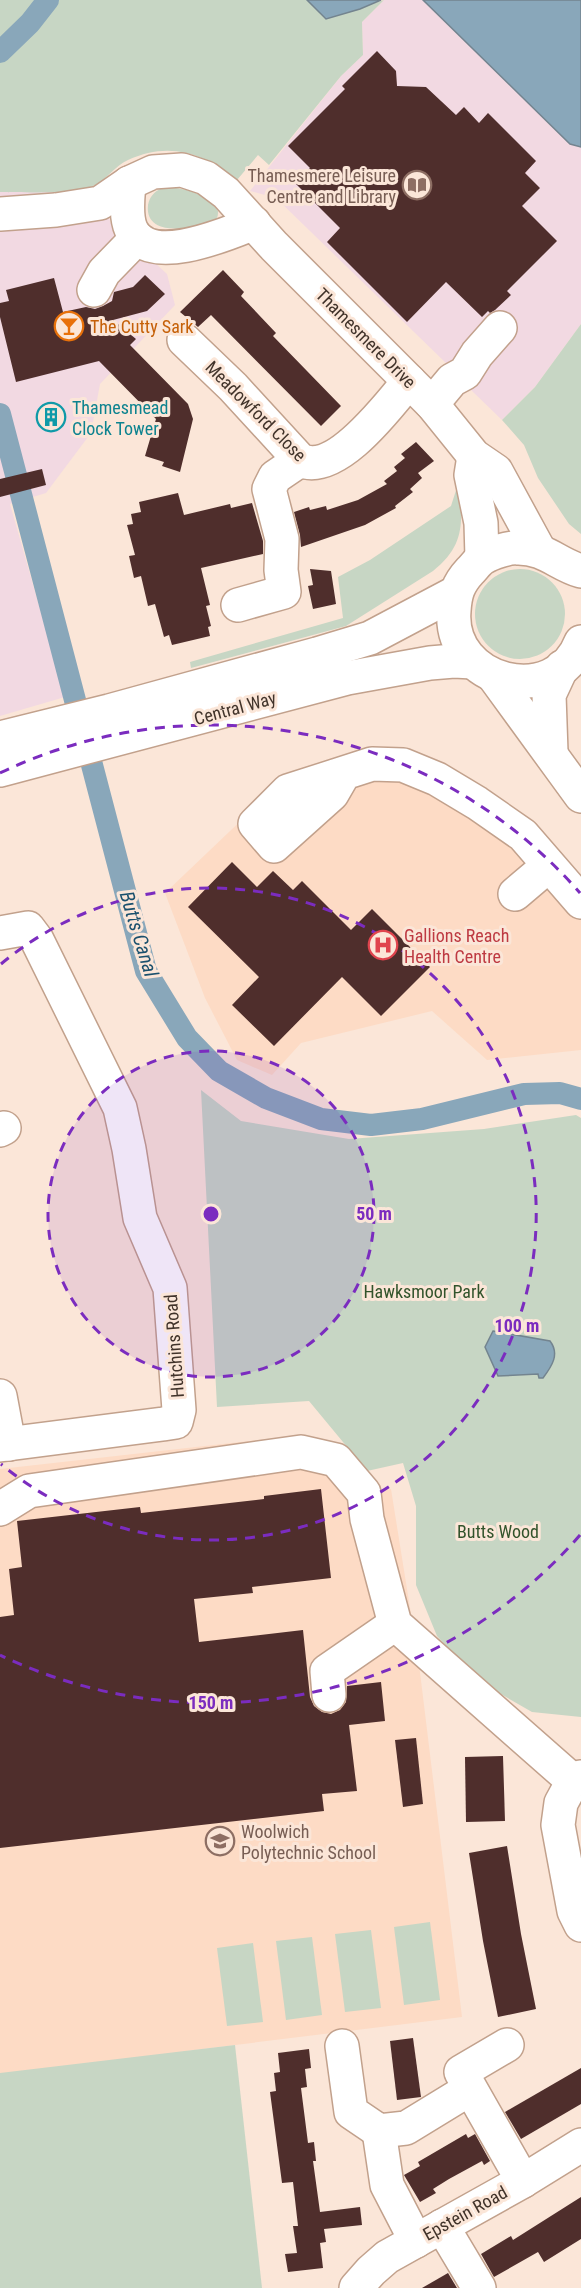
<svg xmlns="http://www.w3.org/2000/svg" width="581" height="2288" viewBox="0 0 581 2288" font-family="'Roboto Condensed',sans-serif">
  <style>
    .commercial { fill: #f2d9e2 }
    .built { fill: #fddbc5 }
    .green { fill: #c7d6c4 }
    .water { fill: #89a7ba; stroke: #73848f; stroke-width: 1.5 }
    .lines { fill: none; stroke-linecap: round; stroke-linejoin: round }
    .canal { stroke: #89a7ba; stroke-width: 22 }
    .building { fill: #4f2e2c }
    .minor-casing { stroke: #c2a18c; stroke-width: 36 }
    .major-casing { stroke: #c2a18c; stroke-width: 36 }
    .minor { stroke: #fff; stroke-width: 33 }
    .major { stroke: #fff; stroke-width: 33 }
    .ring { fill: none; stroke: #7b2cbf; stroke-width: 3; stroke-dasharray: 10 8 }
    .labels { text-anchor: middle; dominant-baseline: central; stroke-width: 6; stroke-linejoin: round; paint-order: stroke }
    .education-label { font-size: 18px; fill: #785e54; stroke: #fbe6d8; text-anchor: end }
    .food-label { font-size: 18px; fill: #c56008; stroke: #fbe6d8; text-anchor: start }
    .street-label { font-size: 18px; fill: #41332a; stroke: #fbe6d8 }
    .culture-label { font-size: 18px; fill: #0d838f; stroke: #fbe6d8; text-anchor: start }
    .health-label { font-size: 18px; fill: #be3a42; stroke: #fbe6d8; text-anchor: start }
    .park-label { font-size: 18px; fill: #32532b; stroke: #fbe6d8 }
    .water-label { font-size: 20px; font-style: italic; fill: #1a506d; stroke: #fbe6d8 }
    .centre { fill: #7b2cbf; stroke: #fbe6d8; stroke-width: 3 }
    .ring-label { font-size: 18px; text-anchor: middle; font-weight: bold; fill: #7b2cbf; stroke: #fbe6d8; stroke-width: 6; stroke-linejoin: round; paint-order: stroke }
  </style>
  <rect width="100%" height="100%" fill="#fbe6d8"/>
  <g class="commercial">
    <polygon points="384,0 423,0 570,144 581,147 581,324 535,387 502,420 471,390 472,380 449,366 276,198 250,191 341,76 363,55 362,22"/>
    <polygon points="96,185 117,239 127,251 142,261 155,263 167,274 175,305 100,384 91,433 46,493 10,504 65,697 0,716 0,192 81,190"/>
  </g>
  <g class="built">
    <polygon points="376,758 581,883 581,1050 487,1060 432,1011 301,1043 272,1075 237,1060 205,998 165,893 273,790"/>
    <polygon points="304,1435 363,1487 375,1491 391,1489 419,1664 462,2017 186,2051 0,2283 0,1469"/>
  </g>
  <g class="green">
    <path d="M0,0H307L326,19L384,0L362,22L363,55L341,76L269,165L258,155L237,180C204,153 169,141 128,160C115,166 107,179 95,185C79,195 22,192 0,192Z"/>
    <path d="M162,188C182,186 207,193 218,211C218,214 218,217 216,219C211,226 201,226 194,227C177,230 145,232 148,205C150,196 154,192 162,188Z"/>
    <polygon points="581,324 581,534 569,524 538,478 524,445 502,420 535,387"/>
    <path d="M459,481C462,520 467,544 433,571L346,626L191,668L190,662L343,618L338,577L370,560L451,506Z"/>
    <circle cx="520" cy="614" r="45"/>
    <polygon points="201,1090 241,1121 349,1139 484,1129 576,1115 581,1118 581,1717 532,1712 480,1682 437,1636 416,1585 416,1506 403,1463 367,1471 309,1401 217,1407"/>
    <polygon points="430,1922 440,2000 404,2005 394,1927"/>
    <polygon points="371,1930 381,2008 345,2012 335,1934"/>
    <polygon points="312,1937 322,2015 286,2020 276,1941"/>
    <polygon points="253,1943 263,2022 227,2026 217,1948"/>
    <polygon points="235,2045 262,2288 0,2288 0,2073"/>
  </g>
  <g class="water">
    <polygon points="307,0 381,0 360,9 326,19"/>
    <polygon points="423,0 581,0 581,147 570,144"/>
    <path d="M493,1331L550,1341C560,1354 552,1366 543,1378H539L538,1374L498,1376L485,1347Z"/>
  </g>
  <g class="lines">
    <g class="canal">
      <polyline points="0,52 30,23 48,0"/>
      <polyline points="0,414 146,971 187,1038 219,1071 266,1098 321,1119 371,1125 422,1119 524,1094 560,1093 581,1099"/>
    </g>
  </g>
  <g class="building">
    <polygon points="377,51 396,71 397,86 426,87 456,115 464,107 479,123 488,113 536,161 525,173 540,188 522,206 557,241 507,291 511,295 495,310 490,313 488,311 482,317 446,282 407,322 327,242 340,228 295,183 310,168 288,146 345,89 342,86"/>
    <polygon points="223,270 244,292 241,296 276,333 273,336 341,406 321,426 211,315 198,327 180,312"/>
    <polygon points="145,275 165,294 147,311 113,320 136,339 130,345 188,404 193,419 180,472 162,466 164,462 145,456 156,419 99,361 16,382 0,317 0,303 9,301 6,290 54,278 63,312 86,307 95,309 103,306 112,301 114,292 133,287"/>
    <polygon points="416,442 434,461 418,473 422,478 410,489 413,492 395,506 396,508 365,525 301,547 300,535 294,512 309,507 310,510 326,506 327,510 358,500 387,484 384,481 397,471 394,467 405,458 401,454"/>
    <polygon points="42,469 46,485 0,497 0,479"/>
    <polygon points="178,493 184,515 230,504 231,508 252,503 263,541 263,554 201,568 210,605 206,606 211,626 208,627 210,636 172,645 169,635 164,637 155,604 148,606 141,576 134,578 129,556 135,555 127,525 133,524 131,514 141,512 139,502"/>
    <polygon points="310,569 331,571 336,604 313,609 308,586 313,585"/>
    <polygon points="232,862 257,887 273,871 293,890 302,881 351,930 372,909 430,967 381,1016 342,977 274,1046 232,1005 259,977 188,907"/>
    <polygon points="321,1489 331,1578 252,1587 253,1593 194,1599 199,1642 303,1630 310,1697 314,1706 322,1712 331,1714 340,1710 346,1702 347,1686 381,1682 385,1721 349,1725 357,1791 322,1794 324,1811 0,1848 0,1617 14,1615 9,1569 22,1567 17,1521 140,1507 141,1513 264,1499 264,1496"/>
    <polygon points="416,1738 423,1804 403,1807 395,1740"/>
    <polygon points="503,1756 505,1821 466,1822 465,1757"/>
    <polygon points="507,1846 521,1934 536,2009 498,2017 483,1941 469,1853"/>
    <polygon points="413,2038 421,2097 397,2100 390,2041"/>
    <polygon points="309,2049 311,2068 305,2069 307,2087 301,2088 308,2143 314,2142 316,2161 313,2161 320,2212 360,2207 362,2225 324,2229 326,2242 320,2243 323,2268 288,2272 285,2254 297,2253 293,2226 298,2226 293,2182 282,2183 270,2092 276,2091 274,2073 280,2072 278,2053"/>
    <polygon points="581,2068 581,2104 521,2139 505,2112"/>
    <polygon points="466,2134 468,2138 475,2134 490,2161 484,2165 482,2161 449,2179 433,2189 436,2193 420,2202 404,2175 420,2166 418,2162"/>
    <polygon points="581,2197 581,2239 544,2262 538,2252 494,2277 481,2254 511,2236 513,2240"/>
    <polygon points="448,2273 457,2288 422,2288"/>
  </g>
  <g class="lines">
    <g class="minor-casing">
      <g id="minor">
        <path d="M129,183C128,198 125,215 131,229C148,268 227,234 254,223"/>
        <polyline points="0,214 56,210 100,203 129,183 153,172 182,170 206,178 226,193 274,246 432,404 474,456 496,471 539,550"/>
        <polyline points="94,290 104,272 137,238"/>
        <path d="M184,340L233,387L300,460C336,477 389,405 409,381"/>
        <polyline points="432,404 452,380 465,373 477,354 500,328"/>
        <polyline points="474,456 471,475 481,523 482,558"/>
        <polyline points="238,605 284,592 281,570 282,539 269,489 275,477 300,460"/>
        <polyline points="495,678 581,796"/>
        <polyline points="551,752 549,695 562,667"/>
        <polyline points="343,775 332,794 274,846 255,824 288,791 372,764 403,765 437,779 477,803 523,835 581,902"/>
        <polyline points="515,894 548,866"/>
        <polyline points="0,933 28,928 37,940 120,1108 129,1149 140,1218 170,1288 179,1410 176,1422 163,1424 0,1445"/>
        <polyline points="0,1130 4,1128"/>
        <polyline points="0,1396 9,1444"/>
        <polyline points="0,1509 29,1491 301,1452 336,1460 364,1493 367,1519 395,1624 573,1781"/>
        <polyline points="329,1695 327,1671 395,1624"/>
        <polyline points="581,1777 573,1781 561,1803 558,1825 574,1911 581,1925"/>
        <polyline points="507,2045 461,2072 523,2181"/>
        <polyline points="342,2046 351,2112 379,2131 406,2128 460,2095"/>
        <polyline points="379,2131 387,2185 416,2241"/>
        <polyline points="442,2226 479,2288"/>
        <polyline points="356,2288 371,2271 387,2257 523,2181 581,2145"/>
      </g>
    </g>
    <g class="major-casing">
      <g id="major">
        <path d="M581,571C557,564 546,548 518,548C509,547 491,553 483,558C478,561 474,567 470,571C458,584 455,594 454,611C448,683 555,710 581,642"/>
        <polyline points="0,738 109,711 317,654 370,638 455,593"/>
        <polyline points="0,770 347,678 430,663 454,661 473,662"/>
      </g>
    </g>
    <use href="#minor" class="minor"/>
    <use href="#major" class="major"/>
  </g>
  <circle cx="211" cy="1214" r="163" fill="#7b2cbf" fill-opacity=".12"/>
  <g class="ring">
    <circle cx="211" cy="1214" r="163"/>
    <path d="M1 964A326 326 0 1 1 1 1464"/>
    <path d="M580 1535A489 489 0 0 1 0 1655M0 773A489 489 0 0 1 580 893"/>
  </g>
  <defs>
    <g id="library-ring" transform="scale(1.5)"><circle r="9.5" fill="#fbe6d8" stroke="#8d6e63" stroke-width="1.5"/><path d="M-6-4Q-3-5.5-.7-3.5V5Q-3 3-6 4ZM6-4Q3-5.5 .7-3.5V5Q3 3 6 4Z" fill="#8d6e63"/></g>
    <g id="bar-ring" transform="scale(1.5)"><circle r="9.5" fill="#fbe6d8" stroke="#e8710a" stroke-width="1.5"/><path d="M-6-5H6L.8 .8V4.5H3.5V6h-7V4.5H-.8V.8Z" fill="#e8710a"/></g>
    <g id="building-ring" transform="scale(1.5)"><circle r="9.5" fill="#fbe6d8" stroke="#0f9aa8" stroke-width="1.5"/><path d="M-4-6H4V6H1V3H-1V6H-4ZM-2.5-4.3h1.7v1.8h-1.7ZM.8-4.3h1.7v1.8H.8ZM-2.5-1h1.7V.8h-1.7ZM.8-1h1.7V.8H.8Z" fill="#0f9aa8"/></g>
    <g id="hospital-ring" transform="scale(1.5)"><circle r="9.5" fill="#fbe6d8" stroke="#e0444e" stroke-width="1.5"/><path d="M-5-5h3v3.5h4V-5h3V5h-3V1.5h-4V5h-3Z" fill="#e0444e"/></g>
    <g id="school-ring" transform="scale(1.5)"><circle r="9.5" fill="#fbe6d8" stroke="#8d6e63" stroke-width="1.5"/><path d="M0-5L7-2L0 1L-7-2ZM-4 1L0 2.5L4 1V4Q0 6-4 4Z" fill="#8d6e63"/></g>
  </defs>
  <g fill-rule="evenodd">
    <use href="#library-ring" x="417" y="185"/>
    <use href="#bar-ring" x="69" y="326"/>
    <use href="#building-ring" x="51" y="417"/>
    <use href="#hospital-ring" x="383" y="945"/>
    <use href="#school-ring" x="220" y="1841"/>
  </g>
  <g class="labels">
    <g class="education-label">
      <text x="396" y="175">Thamesmere Leisure<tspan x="396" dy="21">Centre and Library</tspan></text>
      <text x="241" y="1831" text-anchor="start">Woolwich<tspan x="241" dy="21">Polytechnic School</tspan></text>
    </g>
    <g class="food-label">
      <text x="90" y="326">The Cutty Sark</text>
    </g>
    <g class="street-label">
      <text transform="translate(366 338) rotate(45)">Thamesmere Drive</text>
      <text transform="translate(256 411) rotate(45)">Meadowford Close</text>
      <text transform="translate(235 708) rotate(-15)">Central Way</text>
      <text transform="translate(174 1346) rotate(-94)">Hutchins Road</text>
      <text transform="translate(465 2213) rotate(-29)">Epstein Road</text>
    </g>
    <g class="culture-label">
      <text x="72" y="407">Thamesmead<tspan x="72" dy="21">Clock Tower</tspan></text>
    </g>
    <g class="health-label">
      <text x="404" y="935">Gallions Reach<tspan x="404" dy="21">Health Centre</tspan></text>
    </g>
    <g class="park-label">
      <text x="424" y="1291">Hawksmoor Park</text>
      <text x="498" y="1531">Butts Wood</text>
    </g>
    <g class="water-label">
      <text transform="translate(139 934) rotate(73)">Butts Canal</text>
    </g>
  </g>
  <circle cx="211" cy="1214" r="9" class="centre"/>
  <g class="ring-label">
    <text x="374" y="1220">50 m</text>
    <text x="517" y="1332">100 m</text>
    <text x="211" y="1709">150 m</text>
  </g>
</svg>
